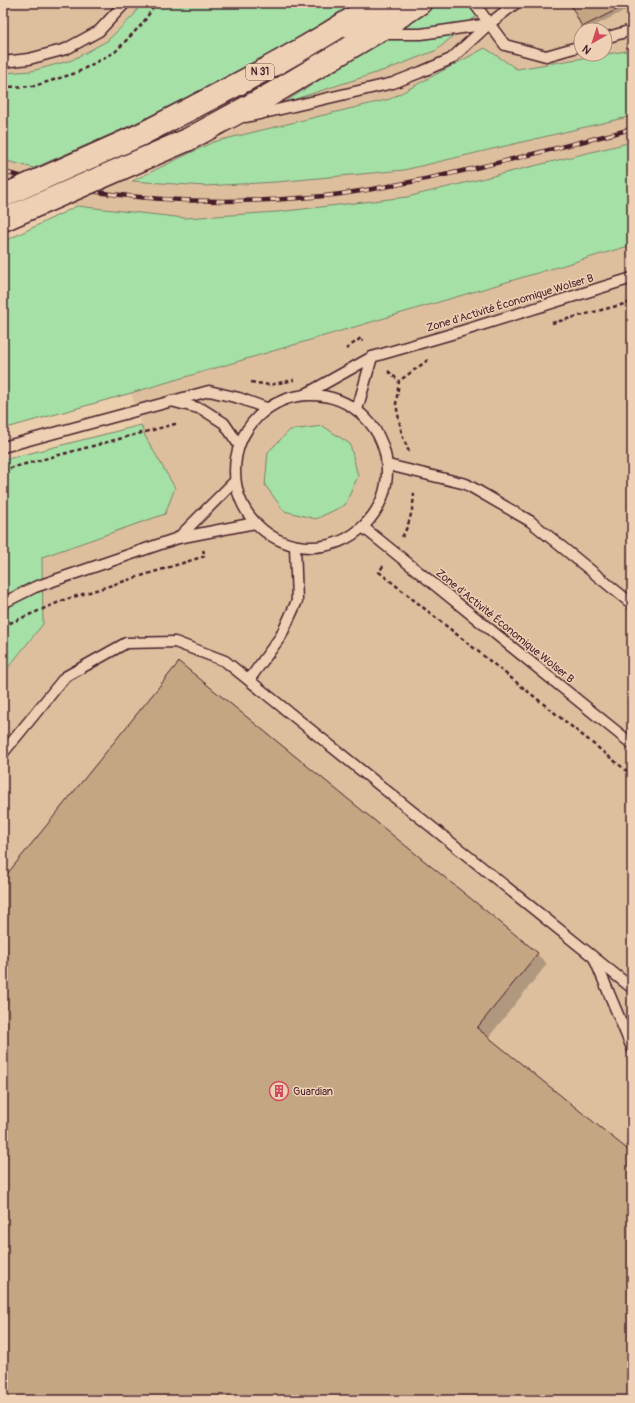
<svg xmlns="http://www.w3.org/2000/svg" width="635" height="1403" viewBox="0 0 635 1403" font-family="Pangolin,sans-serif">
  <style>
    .built { fill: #ddbf9e; fill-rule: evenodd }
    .green { fill: #a5e0a6; stroke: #788068 }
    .shadow { fill: #0003 }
    .building { fill: #c5a683; stroke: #4a1f2b }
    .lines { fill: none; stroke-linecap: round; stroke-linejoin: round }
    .lane-casing { stroke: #4a1f2b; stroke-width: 13 }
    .primary-casing { stroke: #4a1f2b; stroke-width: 25 }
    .path { stroke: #4a1f2b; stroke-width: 2.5; stroke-dasharray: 4 3; stroke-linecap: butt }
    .lane { stroke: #eed1b4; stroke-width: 10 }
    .primary { stroke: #eed1b4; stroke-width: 22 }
    .rail-casing { stroke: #4a1f2b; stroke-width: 4.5 }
    .rail { stroke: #eed1b4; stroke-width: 3; stroke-dasharray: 9; stroke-linecap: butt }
    .primary-bridge-casing { stroke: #4a1f2b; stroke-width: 25; stroke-linecap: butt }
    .primary-bridge { stroke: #eed1b4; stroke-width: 22 }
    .labels { text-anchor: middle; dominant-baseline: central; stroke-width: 3; stroke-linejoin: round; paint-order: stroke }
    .shield { fill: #eed1b4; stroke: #7b5454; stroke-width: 1 }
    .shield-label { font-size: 10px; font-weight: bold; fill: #4a1f2b }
    .street-label { font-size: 11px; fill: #4a1f2b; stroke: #eed1b4 }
    .poi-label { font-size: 11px; fill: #4a1f2b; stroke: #eed1b4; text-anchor: start }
  </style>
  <rect width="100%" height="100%" fill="#ebceac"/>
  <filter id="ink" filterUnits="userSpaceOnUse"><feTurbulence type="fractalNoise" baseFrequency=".025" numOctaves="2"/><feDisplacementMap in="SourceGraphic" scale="8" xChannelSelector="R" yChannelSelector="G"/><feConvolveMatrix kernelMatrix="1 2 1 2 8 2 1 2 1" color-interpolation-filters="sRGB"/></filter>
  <g filter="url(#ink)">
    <g class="built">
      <polygon points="3,3 141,3 134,15 107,41 72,60 32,71 3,73"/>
      <path d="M495,3H632V50L517,69L485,48L390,99L213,142L283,103L391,68L470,21ZM581,30H605V54H581Z"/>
      <polygon points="632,116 632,142 407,197 277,212 185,218 77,206 3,190 3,160 34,168 132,181 205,186 276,182 404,170"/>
      <polygon points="632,245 632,1400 3,1400 3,674 43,624 42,557 165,514 175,488 145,436 131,393"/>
    </g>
    <g class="green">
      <polygon points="141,3 354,3 262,61 194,96 114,133 34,168 3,160 3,73 32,71 72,60 107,41 134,15"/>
      <polygon points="439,3 495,3 470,21 437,50 391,68 283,103 401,29"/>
      <polygon points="485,48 517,69 632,50 632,116 404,170 276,182 205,186 132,181 213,142 390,99"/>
      <polygon points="632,142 632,245 131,393 3,429 3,242 77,206 185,218 277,212 407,197"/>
      <polygon points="141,425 145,436 175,488 165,514 42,557 43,624 3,674 3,460"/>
      <polygon points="323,426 350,444 358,476 345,505 316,519 284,511 265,485 268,452 290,430"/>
    </g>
    <g class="shadow">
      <polygon points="571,3 632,3 632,7 586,30 582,26"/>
      <polygon points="179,664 537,954 547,964 488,1038 632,1155 632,1400 3,1400 3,881"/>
    </g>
    <g class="building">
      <polygon points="570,3 630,3 582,27"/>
      <polygon points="179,662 538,953 477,1028 632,1153 632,1400 3,1400 3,879"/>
    </g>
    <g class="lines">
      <g class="lane-casing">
        <g id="lane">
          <polyline points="474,3 505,45 546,56 581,46"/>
          <polyline points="346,32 367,25 400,3"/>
          <polyline points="380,34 421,34 489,24"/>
          <polyline points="605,38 632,30"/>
          <polyline points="3,62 29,59 66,49 99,31 125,3"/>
          <polyline points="246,117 393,83 421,72 451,59 489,24 516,3"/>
          <circle cx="311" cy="471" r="76"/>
          <polyline points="304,395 372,357 462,331 632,278"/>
          <polyline points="171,401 202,409 224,423 239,445"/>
          <polyline points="357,410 372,357"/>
          <polyline points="3,447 209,391 239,398 266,408"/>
          <polyline points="388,465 466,484 530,521 632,604"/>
          <polyline points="363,527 632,744"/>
          <polyline points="178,538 235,481"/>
          <polyline points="3,603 35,587 178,538 255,523"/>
          <polyline points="249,680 281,636 297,601 295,546"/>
          <polyline points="3,753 65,677 126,643 175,642 225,661 632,988"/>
          <polyline points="595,960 632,1048"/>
        </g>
      </g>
      <g class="primary-casing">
        <g id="primary">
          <path d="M140,135C220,93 301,54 376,3"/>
          <polyline points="187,140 270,95 373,34 420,3"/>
        </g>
      </g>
      <g class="path">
        <polyline points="3,87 34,86 76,73 115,52 143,23 156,3"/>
        <polyline points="552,323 632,302"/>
        <polyline points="346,349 361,338 363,342"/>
        <polyline points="388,371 399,381"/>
        <polyline points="251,382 269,385 294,380"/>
        <polyline points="409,452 402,435 396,404 399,381 428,360"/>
        <polyline points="3,470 175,424 174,421"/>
        <path d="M402,537C410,524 414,505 414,490"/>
        <polyline points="383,566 379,572 632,775"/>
        <polyline points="3,626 64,600 205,556 203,550"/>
      </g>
      <use href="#lane" class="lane"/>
      <use href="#primary" class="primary"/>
      <g class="rail-casing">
        <path id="rail" d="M3,172C36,180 70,188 104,193C168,202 234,203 299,198C313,197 327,196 341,194C439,180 536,153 632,129"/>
      </g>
      <use href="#rail" class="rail"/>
      <g class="primary-bridge-casing">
        <g id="primary-bridge">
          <polyline points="3,196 140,135"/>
          <polyline points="3,220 187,140"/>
        </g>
      </g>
      <use href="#primary-bridge" class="primary-bridge"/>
    </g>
  </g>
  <defs>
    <g id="building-ring" transform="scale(1)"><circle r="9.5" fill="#eed1b4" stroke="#d1495b" stroke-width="1.5"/><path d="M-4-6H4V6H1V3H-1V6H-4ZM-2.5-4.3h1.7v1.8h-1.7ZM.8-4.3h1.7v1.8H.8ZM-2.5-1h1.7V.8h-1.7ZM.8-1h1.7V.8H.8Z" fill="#d1495b"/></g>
  </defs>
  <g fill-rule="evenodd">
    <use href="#building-ring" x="279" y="1091"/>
  </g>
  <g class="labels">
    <rect class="shield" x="246" y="64" width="28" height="16" rx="3"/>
    <g class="shield-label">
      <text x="260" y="72">N 31</text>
    </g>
    <g class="street-label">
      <text transform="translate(510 303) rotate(-17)">Zone d'Activité Économique Wolser B</text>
      <text transform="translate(505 626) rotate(39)">Zone d'Activité Économique Wolser B</text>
    </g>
    <g class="poi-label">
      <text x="293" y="1091">Guardian</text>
    </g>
  </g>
  <rect width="635" height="1403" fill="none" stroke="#eed1b4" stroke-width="16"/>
  <rect x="8" y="8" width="619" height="1387" fill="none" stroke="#4a1f2b" stroke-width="1.5" filter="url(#ink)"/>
  <g transform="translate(593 42) rotate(219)"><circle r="19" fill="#eed1b4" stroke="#ac8a7d"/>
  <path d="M0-3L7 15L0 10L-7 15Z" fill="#d1495b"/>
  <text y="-6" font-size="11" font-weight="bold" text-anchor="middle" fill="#4a1f2b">N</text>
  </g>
</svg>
